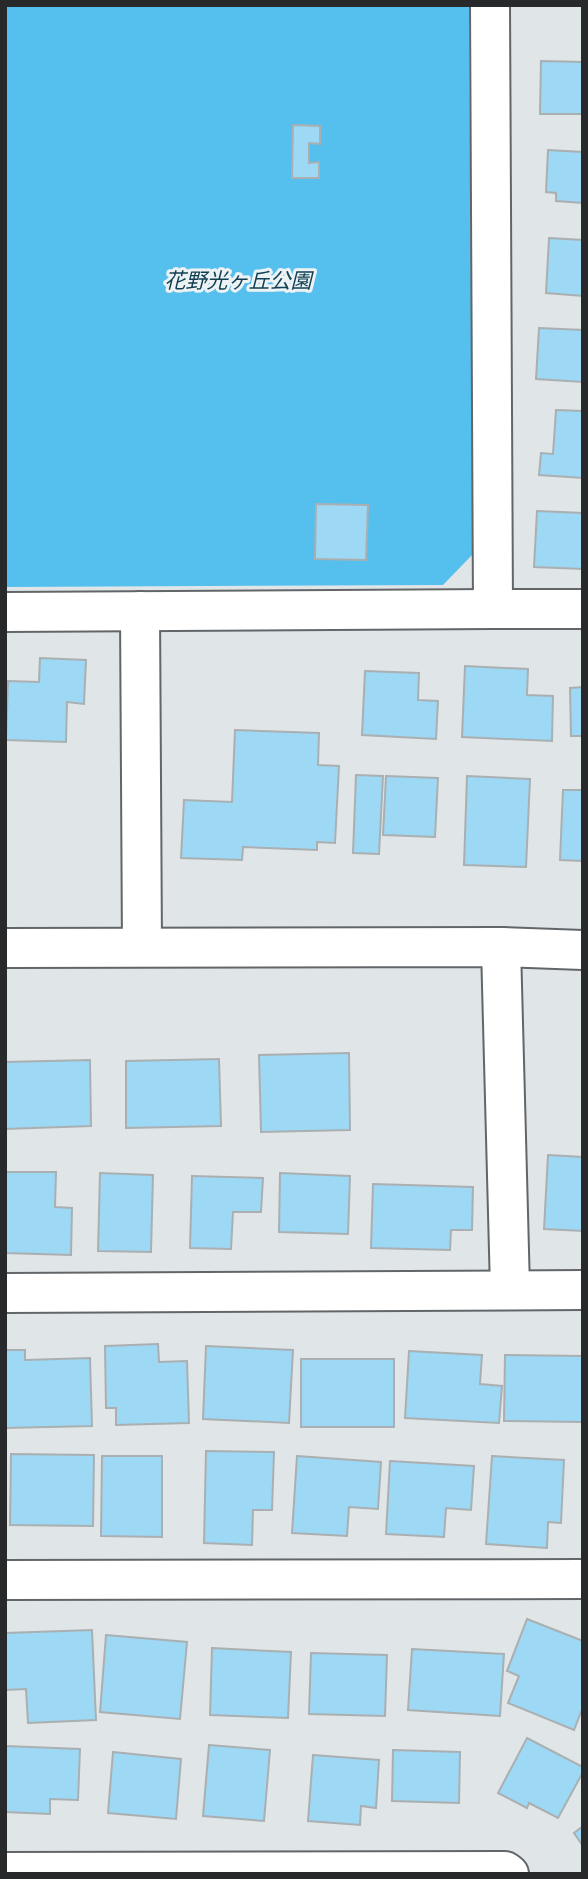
<svg xmlns="http://www.w3.org/2000/svg" width="588" height="1879" viewBox="0 0 588 1879" font-family="'Source Serif 4','Noto Sans JP',serif">
  <style>
    .green { fill: #55c0ee }
    .building { fill: #9dd8f4; stroke: #aaafb2; stroke-width: 2 }
    .lines { fill: none; stroke-linecap: round; stroke-linejoin: round }
    .minor-casing { stroke: #626669; stroke-width: 42 }
    .tertiary-casing { stroke: #626669; stroke-width: 42 }
    .minor { stroke: #fff; stroke-width: 38 }
    .tertiary { stroke: #fff; stroke-width: 38 }
    .labels { text-anchor: middle; dominant-baseline: central; stroke-width: 6; stroke-linejoin: round; paint-order: stroke }
    .park-label { font-size: 21px; font-style: italic; fill: #114053; stroke: #edf2f5 }
  </style>
  <rect width="100%" height="100%" fill="#e0e5e8"/>
  <polygon class="green" points="5,5 469,5 473,554 443,585 5,587"/>
  <g class="building">
    <polygon points="541,61 583,62 583,114 540,114"/>
    <polygon points="293,125 320,126 320,144 309,143 309,163 319,162 319,178 292,178"/>
    <polygon points="548,150 583,152 583,203 556,201 556,193 546,192"/>
    <polygon points="549,238 583,240 583,296 546,293"/>
    <polygon points="539,328 583,330 583,382 536,379"/>
    <polygon points="556,410 583,411 583,478 539,475 541,453 553,454"/>
    <polygon points="316,504 368,505 366,560 315,559"/>
    <polygon points="537,511 583,513 583,569 534,567"/>
    <polygon points="40,658 86,660 84,704 67,702 66,742 6,740 8,681 39,682"/>
    <polygon points="465,666 528,669 527,695 553,696 552,741 462,737"/>
    <polygon points="365,671 419,673 418,700 438,701 436,739 362,735"/>
    <polygon points="583,687 583,736 571,736 570,688"/>
    <polygon points="235,730 319,733 318,765 339,766 335,843 317,842 317,850 243,847 242,860 181,858 184,800 232,802"/>
    <polygon points="356,775 383,776 379,854 353,853"/>
    <polygon points="386,776 438,778 435,837 383,835"/>
    <polygon points="467,776 530,779 526,867 464,865"/>
    <polygon points="563,790 583,790 583,861 560,860"/>
    <polygon points="349,1053 350,1130 261,1132 259,1055"/>
    <polygon points="219,1059 221,1126 126,1128 126,1061"/>
    <polygon points="90,1060 91,1126 5,1129 5,1062"/>
    <polygon points="548,1155 583,1157 583,1231 544,1229"/>
    <polygon points="5,1172 56,1172 55,1207 72,1208 71,1255 5,1253"/>
    <polygon points="100,1173 153,1175 151,1252 98,1251"/>
    <polygon points="280,1173 350,1176 348,1234 279,1232"/>
    <polygon points="192,1176 263,1178 261,1212 233,1212 231,1249 190,1248"/>
    <polygon points="373,1184 473,1187 472,1230 451,1230 450,1250 371,1248"/>
    <polygon points="158,1344 159,1362 187,1361 189,1423 116,1425 116,1408 106,1408 105,1346"/>
    <polygon points="206,1346 293,1350 289,1423 203,1419"/>
    <polygon points="5,1350 25,1350 25,1360 90,1358 92,1426 5,1428"/>
    <polygon points="409,1351 482,1355 480,1384 502,1386 499,1423 405,1418"/>
    <polygon points="505,1355 583,1356 583,1422 504,1421"/>
    <rect x="301" y="1359" width="93" height="68"/>
    <polygon points="206,1451 274,1452 272,1510 253,1510 252,1545 204,1543"/>
    <polygon points="11,1454 94,1455 93,1526 10,1525"/>
    <polygon points="102,1456 162,1456 162,1537 101,1536"/>
    <polygon points="297,1456 381,1462 378,1509 349,1507 347,1536 292,1533"/>
    <polygon points="492,1456 564,1460 561,1523 548,1522 547,1548 486,1544"/>
    <polygon points="390,1461 474,1466 471,1510 446,1508 444,1537 386,1534"/>
    <polygon points="527,1619 583,1641 583,1707 574,1730 508,1703 519,1676 507,1671"/>
    <polygon points="92,1630 96,1720 28,1723 26,1689 5,1690 5,1633"/>
    <polygon points="106,1635 187,1642 180,1719 100,1712"/>
    <polygon points="212,1648 291,1652 288,1718 210,1715"/>
    <polygon points="412,1649 504,1654 500,1716 408,1710"/>
    <polygon points="311,1653 387,1655 385,1716 309,1714"/>
    <polygon points="527,1738 583,1767 583,1772 558,1818 529,1803 527,1808 498,1793"/>
    <polygon points="209,1745 270,1750 264,1821 203,1816"/>
    <polygon points="5,1746 80,1749 78,1800 50,1799 50,1814 5,1812"/>
    <polygon points="393,1750 460,1752 459,1803 392,1801"/>
    <polygon points="113,1752 181,1759 176,1819 108,1813"/>
    <polygon points="313,1755 379,1760 376,1808 361,1806 360,1825 308,1821"/>
    <polygon points="583,1826 583,1846 574,1833"/>
  </g>
  <g class="lines">
    <g class="minor-casing">
      <g id="minor">
        <polyline points="490,5 493,609 583,609"/>
        <polyline points="140,611 142,947"/>
        <polyline points="5,612 493,609"/>
        <polyline points="501,947 510,1289"/>
        <polyline points="5,1293 583,1290"/>
        <polyline points="5,1580 583,1579"/>
        <polyline points="5,1872 505,1871 509,1874"/>
      </g>
    </g>
    <g class="tertiary-casing">
      <polyline id="tertiary" points="5,948 501,947 583,950"/>
    </g>
    <use href="#minor" class="minor"/>
    <use href="#tertiary" class="tertiary"/>
  </g>
  <g class="labels">
    <g class="park-label">
      <text x="238" y="280">花野光ヶ丘公園</text>
    </g>
  </g>
  <rect width="588" height="1879" fill="none" stroke="#27292a" stroke-width="14"/>
</svg>
